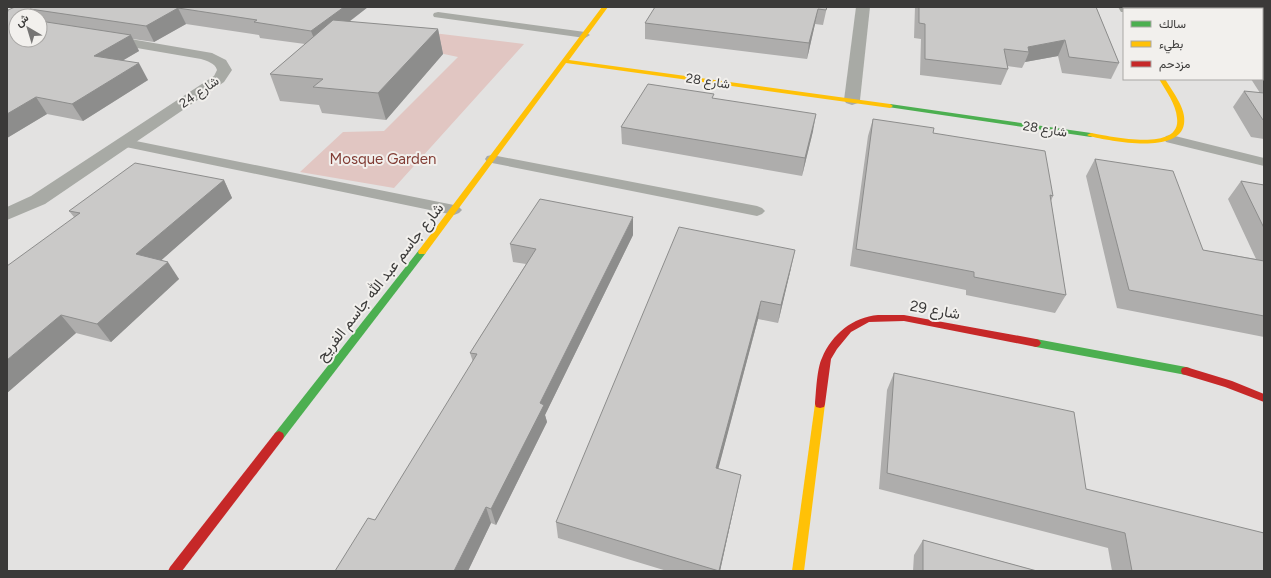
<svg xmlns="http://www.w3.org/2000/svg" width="1271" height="578" viewBox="0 0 1271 578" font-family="Figtree,Vazirmatn,sans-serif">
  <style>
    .green { fill: #e1c6c2 }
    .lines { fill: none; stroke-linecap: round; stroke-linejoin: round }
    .lane { fill: #a8aaa5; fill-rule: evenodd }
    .street { fill: #a8aaa5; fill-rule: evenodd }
    .fast { fill: #4caf50; fill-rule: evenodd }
    .slow { fill: #ffc107; fill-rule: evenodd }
    .jam { fill: #c62828; fill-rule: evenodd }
    .wall { fill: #aeadac; fill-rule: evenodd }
    .shaded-wall { fill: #8d8d8c }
    .building { fill: #cac9c8; stroke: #8d8d8c }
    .labels { text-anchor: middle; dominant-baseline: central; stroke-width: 4; stroke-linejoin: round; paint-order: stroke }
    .far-street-label { font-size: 13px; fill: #3b3a39; stroke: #f2f0ed }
    .park-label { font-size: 15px; fill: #823d35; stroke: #f2f0ed }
    .street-label { font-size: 15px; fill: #3b3a39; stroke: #f2f0ed }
  </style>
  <rect width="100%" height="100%" fill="#e3e2e1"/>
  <polygon class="green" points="425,32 524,44 394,188 300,172 343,132 384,131 458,57 392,43"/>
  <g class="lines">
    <g class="lane">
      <polygon points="438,12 585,32 590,35 585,38 434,17 433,15 434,13"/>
      <polygon points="1171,135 1264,158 1264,166 1166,142 1164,139 1166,136"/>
      <polygon points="126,139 454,205 459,207 462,210 459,213 454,215 121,146 119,143 121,140"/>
      <polygon points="492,155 757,206 762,208 765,211 762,214 757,216 487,162 485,159 487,156"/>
    </g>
    <g class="street">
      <polygon points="856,7 870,7 860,100 858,103 852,105 846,103 844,100"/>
      <polygon points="1118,7 1132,7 1133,9 1124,9 1124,12 1121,12"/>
      <path d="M107,35L212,53L226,60L232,70L224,82L45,204L7,220V207L31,196L214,76L217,70C215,63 207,61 201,59L102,42L100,39L102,36Z"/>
    </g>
    <g class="fast">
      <polygon points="890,104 1091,133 1095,135 1091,137 888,107 887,106"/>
      <polygon points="422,249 425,250 426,252 425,254 283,439 279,441 275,439 274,436 275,433 419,250"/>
      <polygon points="1036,339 1186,367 1190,368 1191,371 1190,374 1186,375 1036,347 1033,346 1031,343 1033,340"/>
    </g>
    <g class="slow">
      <polygon points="602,7 608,7 569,60 890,104 893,106 890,108 566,63 425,254 419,254 418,252 419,250"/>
      <path d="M1159,79H1165C1172,91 1187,109 1184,124C1179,155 1110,141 1089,136L1087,135L1091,133C1109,136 1182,153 1177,118C1176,104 1166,91 1159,79Z"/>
      <polygon points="820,400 824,401 825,404 804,571 792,571 815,404 816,401"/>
    </g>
    <g class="jam">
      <path d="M878,315H904L1036,339L1039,340L1041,343L1039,346L1036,347L904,321L869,322L851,332L837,349L831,359L825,404L824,407L820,408L816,407L815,404C816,392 817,368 822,358C832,334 853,317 878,315Z"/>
      <polygon points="1186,367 1232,381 1264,394 1264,402 1225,387 1182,374 1181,371 1182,368"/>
      <polygon points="279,431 283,433 284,436 283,439 182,571 168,571 170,567 275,433"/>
    </g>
  </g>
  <g class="wall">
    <path d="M15,7H368L349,22L438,29L443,54L386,120L322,113L319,105L280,101L270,74L305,44L260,38L259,35L186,24L154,42L133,39L139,51L122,61L148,80L83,121L47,114L7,138V15ZM16,16H40V40Z"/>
    <polygon points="827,7 823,25 815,24 807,59 645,39 645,23"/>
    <polygon points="915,7 1096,7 1119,63 1111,79 1062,73 1058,56 1025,62 1022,68 1007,66 1008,69 1001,85 920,75 921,39 914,38"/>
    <polygon points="1204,7 1264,7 1264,139 1251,137 1233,107 1244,91 1260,93 1251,79 1262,79 1262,9 1206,9"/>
    <polygon points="873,119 933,133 1053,196 1051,201 1066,295 1055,313 966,295 966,290 850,266 868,136"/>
    <polygon points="621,127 813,131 802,176 622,144"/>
    <polygon points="1095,159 1203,250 1256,259 1228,199 1241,181 1264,185 1264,337 1117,308 1086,176"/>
    <polygon points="224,180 232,198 161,260 179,279 111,342 76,333 7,393 74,217 69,211"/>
    <polygon points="633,235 545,415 547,422 496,525 491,523 468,571 335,571 375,520 473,362 470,353 526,264 513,262 510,244"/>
    <polygon points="791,268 778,323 758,319 718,469 741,475 720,571 667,571 558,538 556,522"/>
    <polygon points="894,373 1086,489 1264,571 1112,571 1108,548 879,489 887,390"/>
    <polygon points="923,540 1037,571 913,571 914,555"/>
  </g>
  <g class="shaded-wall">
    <polygon points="344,7 368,7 317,46 311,31"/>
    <polygon points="178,8 186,24 154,42 146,26"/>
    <polygon points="30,9 34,16 30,16"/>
    <polygon points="818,9 815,24 807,59 809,43"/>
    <polygon points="438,29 443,54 386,120 378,93"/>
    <polygon points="131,35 139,51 103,72 94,56"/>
    <polygon points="1065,40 1058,56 1025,62 1029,52 1028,47"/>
    <polygon points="139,63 148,80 83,121 72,104"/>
    <polygon points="36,97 47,114 7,138 7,114"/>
    <polygon points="816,114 813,131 802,176 805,158"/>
    <polygon points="224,180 232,198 148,272 136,254"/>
    <polygon points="633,217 633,235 545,415 547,422 496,525 491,509 540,403"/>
    <polygon points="795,250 791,268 778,323 781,305"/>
    <polygon points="168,262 179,279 111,342 97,324"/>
    <polygon points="761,301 758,319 714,485 716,468"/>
    <polygon points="61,315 76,333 7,393 7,360"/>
    <polygon points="741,475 720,571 719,571"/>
    <polygon points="486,507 491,523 468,571 454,571"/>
  </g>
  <g class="building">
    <polygon points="15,7 344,7 311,31 254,22 257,20 178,8 146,26 30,9 30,16 16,16 16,40 40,40 40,21 131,35 94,56 139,63 72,104 36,97 7,114 7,15 8,10"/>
    <polygon points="655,7 827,7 826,10 818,9 809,43 645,23"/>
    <polygon points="919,7 1096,7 1119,63 1069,57 1065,40 1028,47 1029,52 1004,49 1008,69 925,59 925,24 919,23"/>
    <polygon points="1223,7 1264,7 1264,65 1262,62 1262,9 1225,9"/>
    <polygon points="333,20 438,29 378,93 313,87 323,79 270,74"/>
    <polygon points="648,84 714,94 712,98 816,114 805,158 621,127"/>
    <polygon points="1244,91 1264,93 1264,120 1263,120"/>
    <polygon points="873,119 934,128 933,133 1045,151 1053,196 1050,195 1066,295 974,277 974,272 856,249"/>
    <polygon points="1095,159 1173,171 1203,250 1264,261 1264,316 1129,290"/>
    <polygon points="135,163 224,180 136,254 168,262 97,324 61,315 7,360 7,266 80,213 69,211"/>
    <polygon points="1241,181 1264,185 1264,228"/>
    <polygon points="540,199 633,217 540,403 544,405 491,509 486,507 454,571 335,571 368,518 375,520 477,354 470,353 536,249 510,244"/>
    <polygon points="679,227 795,250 781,305 761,301 716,468 741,475 719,571 556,522"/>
    <polygon points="894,373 1074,412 1086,489 1264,533 1264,571 1132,571 1125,533 887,473"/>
    <polygon points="923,540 1037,571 923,571"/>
  </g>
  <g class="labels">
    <g class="far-street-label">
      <text transform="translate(708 81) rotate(8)">شارع 28</text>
      <text transform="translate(199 92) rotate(-35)">شارع 24</text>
      <text transform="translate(1045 129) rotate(9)">شارع 28</text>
    </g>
    <g class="park-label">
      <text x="383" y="159">Mosque Garden</text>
    </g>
    <g class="street-label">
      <text transform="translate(380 282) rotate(-52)">شارع جاسم عبد الله جاسم الفريح</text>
      <text transform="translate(935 310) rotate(10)">شارع 29</text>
    </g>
  </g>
  <rect width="1271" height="578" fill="none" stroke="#3b3a39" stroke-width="16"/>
  <rect x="1123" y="8" width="140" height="72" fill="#f2f0ed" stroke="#a9a7a5"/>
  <rect x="1131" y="21" width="20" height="6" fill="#4caf50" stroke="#a9a7a5"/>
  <text x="1159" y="28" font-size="12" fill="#3b3a39">سالك</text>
  <rect x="1131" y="41" width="20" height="6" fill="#ffc107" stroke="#a9a7a5"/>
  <text x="1159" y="48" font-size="12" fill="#3b3a39">بطيء</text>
  <rect x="1131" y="61" width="20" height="6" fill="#c62828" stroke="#a9a7a5"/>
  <text x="1159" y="68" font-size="12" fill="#3b3a39">مزدحم</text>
  <g transform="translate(28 28) rotate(322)"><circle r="19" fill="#f2f0ed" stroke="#a9a7a5"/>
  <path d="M0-3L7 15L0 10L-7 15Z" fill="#767574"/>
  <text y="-6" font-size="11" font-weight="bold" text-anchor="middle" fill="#3b3a39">ش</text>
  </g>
</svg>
